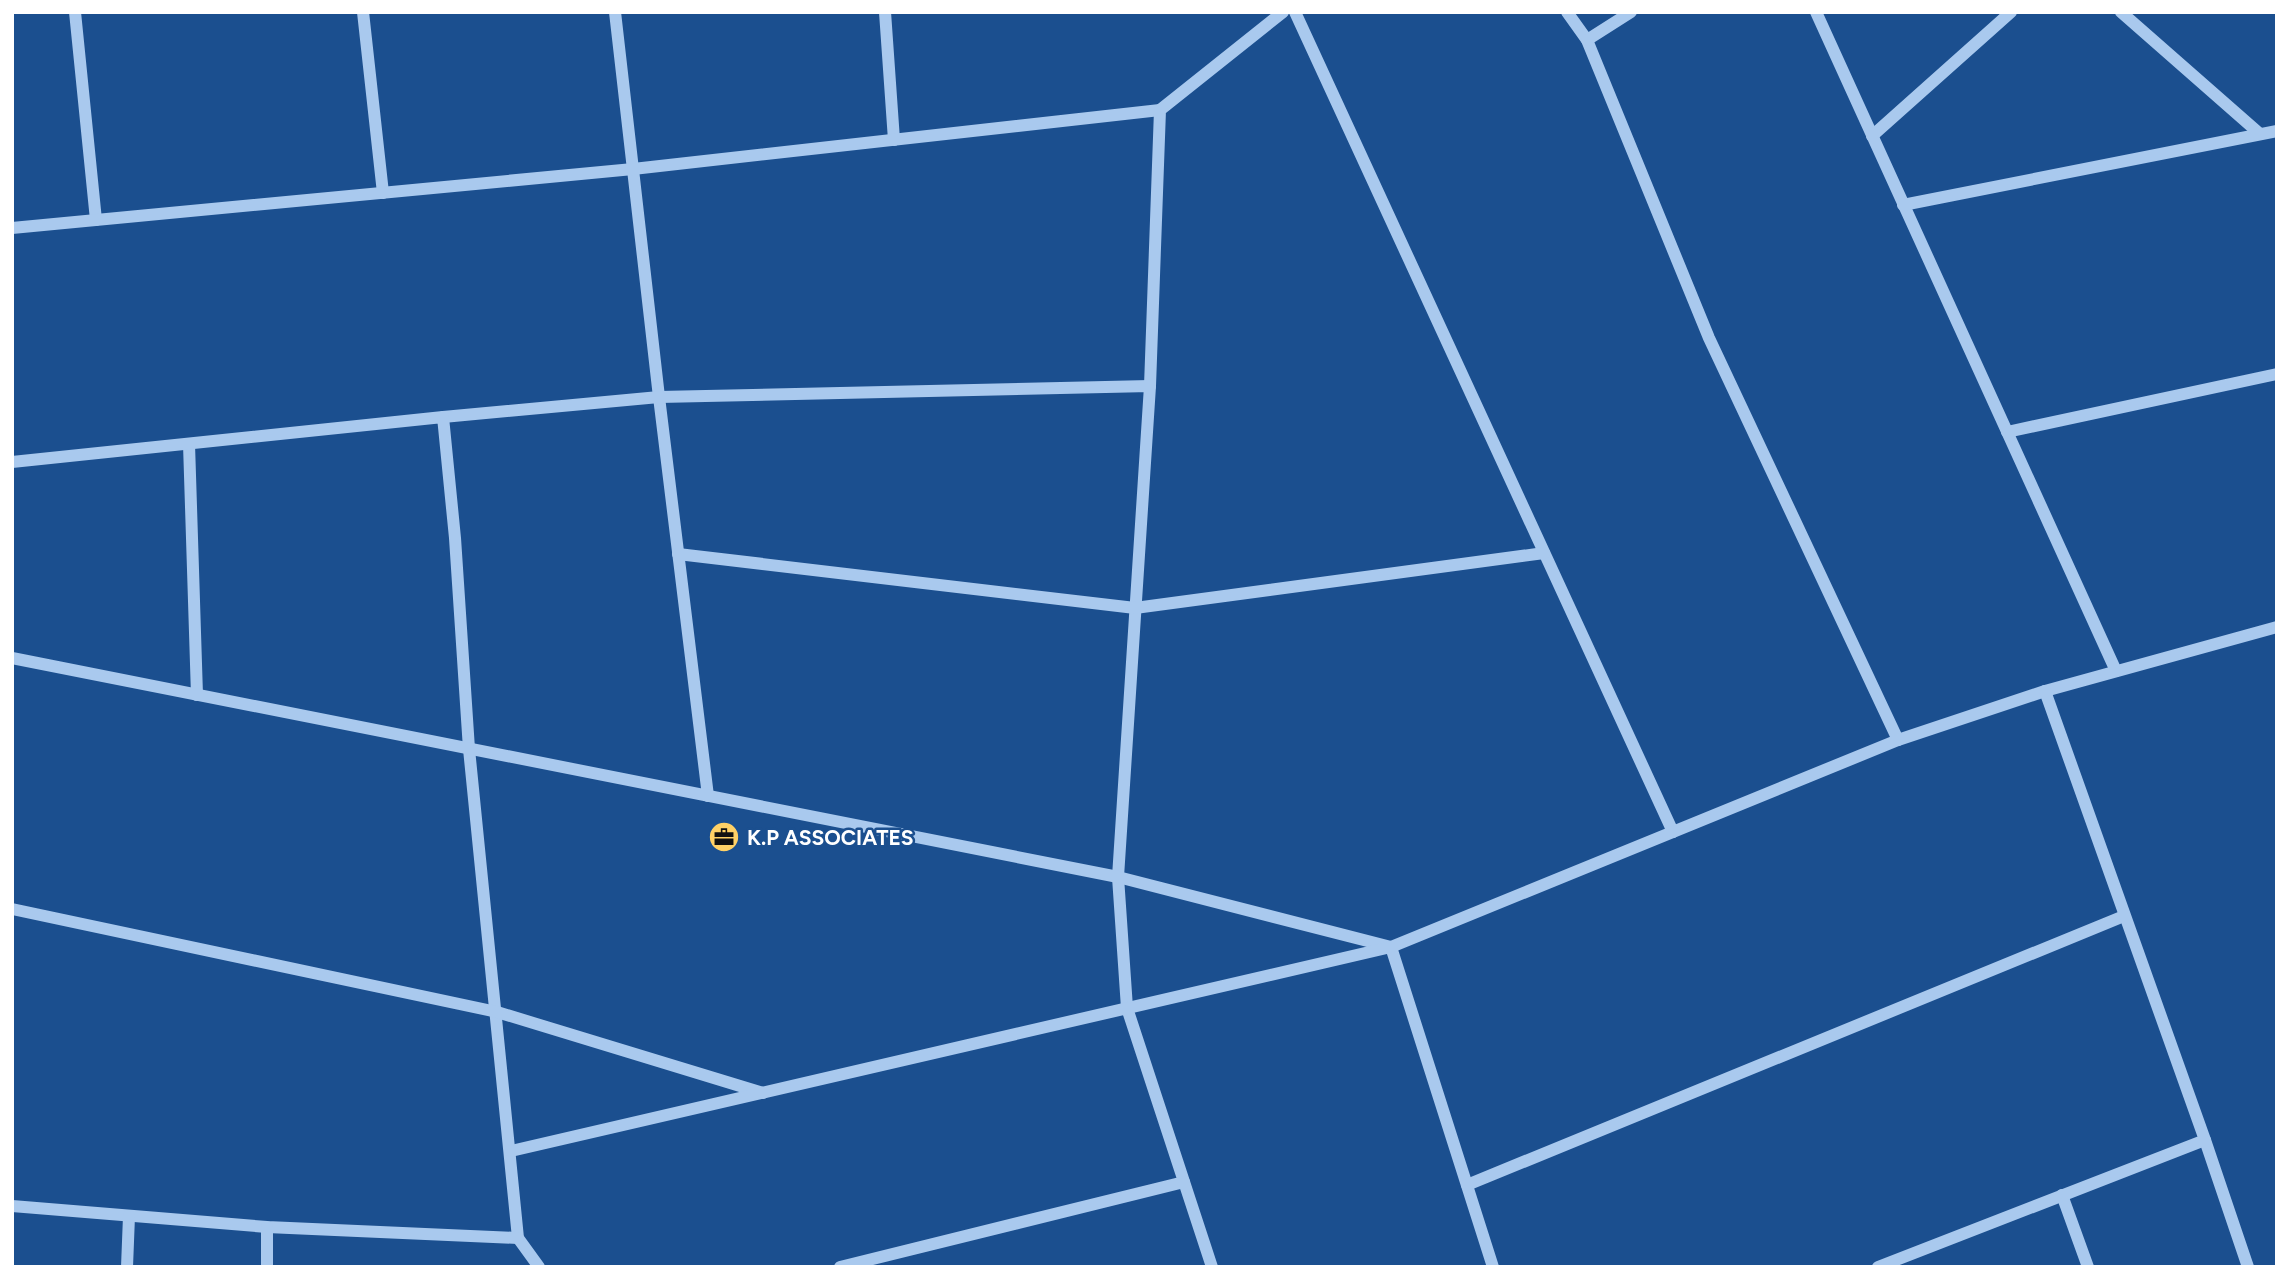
<svg xmlns="http://www.w3.org/2000/svg" width="2289" height="1279" viewBox="0 0 2289 1279" font-family="Figtree,sans-serif">
  <style>
    .lines { fill: none; stroke-linecap: round; stroke-linejoin: round }
    .minor { stroke: #a9c9ee; stroke-width: 12 }
    .labels { text-anchor: middle; dominant-baseline: central; stroke-width: 5; stroke-linejoin: round; paint-order: stroke }
    .poi-label { font-size: 21px; font-weight: bold; fill: #fff; stroke: #1b4f8f; text-anchor: start }
  </style>
  <rect width="100%" height="100%" fill="#1b4f8f"/>
  <g class="lines">
    <g class="minor">
      <polyline points="75,12 96,220"/>
      <polyline points="363,12 383,193"/>
      <polyline points="615,12 659,397 708,796"/>
      <polyline points="885,12 894,140"/>
      <polyline points="1295,12 1673,832"/>
      <polyline points="1567,12 1587,40 1709,338 1898,740"/>
      <polyline points="1816,12 2116,671"/>
      <polyline points="2121,12 2260,134"/>
      <polyline points="1587,40 1631,12"/>
      <polyline points="1872,136 2011,12"/>
      <polyline points="1903,205 2277,131"/>
      <polyline points="12,228 633,169 1160,110"/>
      <polyline points="1150,386 1160,110 1283,12"/>
      <polyline points="443,417 659,397 1150,386 1118,877 1127,1008 1212,1267"/>
      <polyline points="2007,432 2277,374"/>
      <polyline points="189,444 197,695"/>
      <polyline points="12,462 443,417 455,538 469,749 518,1238 539,1267"/>
      <polyline points="678,554 1135,608 1544,553"/>
      <polyline points="12,658 1118,877 1391,947 1493,1267"/>
      <polyline points="12,909 497,1012 763,1093"/>
      <polyline points="2205,1140 2248,1267"/>
      <polyline points="511,1151 1391,947 1898,740 2045,691 2277,627"/>
      <polyline points="1467,1185 2124,916"/>
      <polyline points="2062,1195 2088,1267"/>
      <polyline points="12,1206 267,1227 518,1238"/>
      <polyline points="127,1267 129,1216"/>
      <polyline points="267,1267 267,1227"/>
      <polyline points="840,1267 1184,1182"/>
      <polyline points="1878,1267 2205,1140 2045,691"/>
    </g>
  </g>
  <defs>
    <g id="office-disc" transform="scale(1.575)"><circle r="9.5" fill="#ffd166" stroke="#1b4f8f"/><path d="M-6-3h4V-5.5h4V-3h4V5H-6ZM-1-4.5V-3h2v-1.5ZM-6 0V1H6V0Z" fill="#111"/></g>
  </defs>
  <g fill-rule="evenodd">
    <use href="#office-disc" x="724" y="837"/>
  </g>
  <g class="labels">
    <g class="poi-label">
      <text x="747" y="837">K.P ASSOCIATES</text>
    </g>
  </g>
  <rect width="2289" height="1279" fill="none" stroke="#ffffff" stroke-width="28"/>
</svg>
